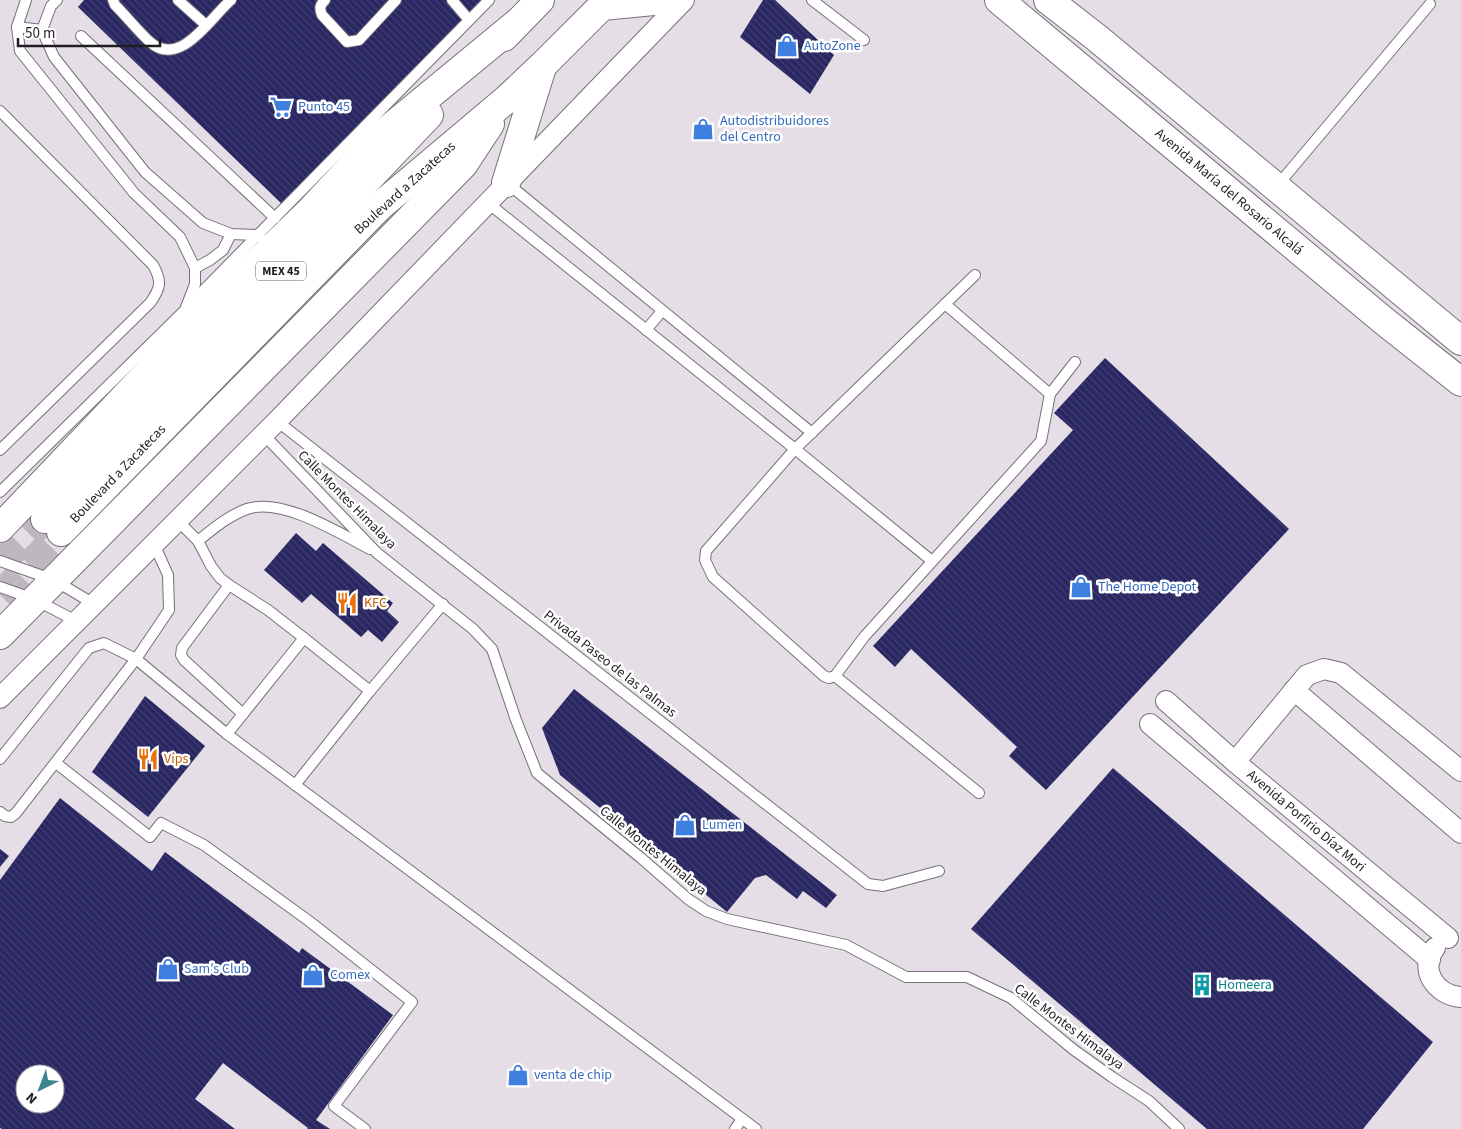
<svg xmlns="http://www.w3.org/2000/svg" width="1461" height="1129" viewBox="0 0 1461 1129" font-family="'Source Sans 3',sans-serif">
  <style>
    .building { fill: url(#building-back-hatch); fill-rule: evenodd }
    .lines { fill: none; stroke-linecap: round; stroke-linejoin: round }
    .primary-tunnel { stroke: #beb7bf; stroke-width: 28; stroke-dasharray: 28 14; stroke-linecap: butt }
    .lane-casing { stroke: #777079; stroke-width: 12 }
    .street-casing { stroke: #777079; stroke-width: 22 }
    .secondary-casing { stroke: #777079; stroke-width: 30 }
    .primary-casing { stroke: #777079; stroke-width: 30 }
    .lane { stroke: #fff; stroke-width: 10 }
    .street { stroke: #fff; stroke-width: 20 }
    .secondary { stroke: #fff; stroke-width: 28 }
    .primary { stroke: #fff; stroke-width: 28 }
    .labels { text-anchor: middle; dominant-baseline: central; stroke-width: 5; stroke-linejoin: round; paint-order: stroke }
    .shield { fill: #fff; stroke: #636164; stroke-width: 1 }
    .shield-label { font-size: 12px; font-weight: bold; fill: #201d21 }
    .shop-label { font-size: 14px; fill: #366cbe; stroke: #fff; text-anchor: start }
    .street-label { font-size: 14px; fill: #201d21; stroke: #fff }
    .food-label { font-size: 14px; fill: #c56008; stroke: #fff; text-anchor: start }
    .culture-label { font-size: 14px; fill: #0d838f; stroke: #fff; text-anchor: start }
  </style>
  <defs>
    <pattern id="building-back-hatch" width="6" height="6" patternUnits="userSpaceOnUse" patternTransform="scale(1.25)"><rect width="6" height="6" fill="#292762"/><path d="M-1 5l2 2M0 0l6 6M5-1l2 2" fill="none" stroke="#3f3d70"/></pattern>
  </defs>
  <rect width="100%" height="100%" fill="#e5dee7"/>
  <g class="building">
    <polygon points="84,0 484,0 284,206 78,7"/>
    <polygon points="763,0 775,0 834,55 810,94 740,37"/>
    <polygon points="1105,358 1289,529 1046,790 1009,756 1017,747 911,649 895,667 873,646 1073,430 1054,413"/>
    <polygon points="296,533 316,551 323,543 393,603 387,611 399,622 382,642 368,630 361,637 311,594 302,603 264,570"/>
    <polygon points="574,689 837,895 826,908 803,891 797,899 766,875 755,878 727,912 560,775 542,728"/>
    <polygon points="145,696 205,746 148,817 92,772"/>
    <polygon points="1113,768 1433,1042 1363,1129 1207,1129 971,929"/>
    <path d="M60,798L152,871L165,852L299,953L302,948L393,1015L316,1120L330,1129H307L308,1128L223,1063L195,1099L235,1129H2L0,1128V880ZM25,1074H55V1104H25Z"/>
    <polygon points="0,849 9,856 0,867"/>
  </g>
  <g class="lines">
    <g class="primary-tunnel">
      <polyline points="0,564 45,519"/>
      <polyline points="0,595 61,532"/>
    </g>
    <g class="lane-casing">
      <g id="lane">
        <polyline points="57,0 51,6 42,30 54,57 145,172 203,223 231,234 258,235 260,237"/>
        <path d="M113,0L115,5C127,17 138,31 150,42C180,69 210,18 231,0"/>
        <polyline points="178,0 206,25"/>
        <path d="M325,0C320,5 319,8 322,15L347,42L359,40L396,0"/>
        <polyline points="452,0 469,20"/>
        <polyline points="812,0 864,40"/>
        <polyline points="17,27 42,30"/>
        <polyline points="81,36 275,218"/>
        <path d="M0,111L153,265C162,281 161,288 150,303L0,450"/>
        <polyline points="507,183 812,433"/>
        <polyline points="1277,186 1430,4"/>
        <polyline points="488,203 795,449 932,561"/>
        <polyline points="195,268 210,260 223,250 231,234"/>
        <polyline points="975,275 795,449 706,551 705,560 713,577 824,676 829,678 835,676 864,637 1041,441 1050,394 1075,362"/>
        <polyline points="945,304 1050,394"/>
        <polyline points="188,306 489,0"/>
        <polyline points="646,330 662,311"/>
        <polyline points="277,421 868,884 883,886 939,871"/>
        <polyline points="264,435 377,553 473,629 492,649 516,720 537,773 641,858 688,899 706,911 727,919 846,945 906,977 967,977 1011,998 1074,1050 1112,1077 1149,1101 1179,1129"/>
        <polyline points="0,492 185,310 195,284 195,268 180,237 134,193 20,51 17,27 26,0"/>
        <polyline points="178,521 198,541 211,566 220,578 229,585 268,610 304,638 370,691"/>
        <path d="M198,541C214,528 228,516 247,509C282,497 339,533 370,549"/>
        <polyline points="0,561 54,580 94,604"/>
        <polyline points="229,585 182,648 181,655 184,660 243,714"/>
        <polyline points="0,587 34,599 76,621"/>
        <polyline points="835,676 979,793"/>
        <polyline points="227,734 304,638"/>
        <polyline points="0,759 89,648 104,643 136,659 227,734 756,1129"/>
        <polyline points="56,763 150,837 161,823 204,845 309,921 412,1002 334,1106 365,1129"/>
        <polyline points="295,785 370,691 443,604"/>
        <polyline points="0,812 5,816 11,817 16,813 136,659 169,610 168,575 154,544"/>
        <polyline points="735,1129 742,1119"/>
      </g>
    </g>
    <g class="street-casing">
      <g id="street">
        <polyline points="1294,690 1461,833"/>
        <polyline points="0,698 277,421 684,0"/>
        <polyline points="1166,701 1235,762 1448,938"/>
        <polyline points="1150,724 1430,960"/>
        <polyline points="1235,762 1307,675 1324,669 1341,673 1461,771"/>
        <path d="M1435,948C1418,970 1436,995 1461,997"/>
      </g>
    </g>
    <g class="secondary-casing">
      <g id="secondary">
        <polyline points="999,0 1384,321 1461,382"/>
        <polyline points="1048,0 1097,38 1461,341"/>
      </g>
    </g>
    <g class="primary-casing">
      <g id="primary">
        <polyline points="602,6 664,0"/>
        <polyline points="504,37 540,0"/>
        <polyline points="506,183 542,67"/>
        <polyline points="45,519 429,115"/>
        <polyline points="0,528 202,316 310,211 380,136 517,23"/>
        <polyline points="61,532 380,206 507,99 543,65 608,0"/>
        <polyline points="0,635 463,165 490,124"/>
      </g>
    </g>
    <use href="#lane" class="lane"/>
    <use href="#street" class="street"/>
    <use href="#secondary" class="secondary"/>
    <use href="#primary" class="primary"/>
  </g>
  <defs>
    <g id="shop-bare" transform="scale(1.725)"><path d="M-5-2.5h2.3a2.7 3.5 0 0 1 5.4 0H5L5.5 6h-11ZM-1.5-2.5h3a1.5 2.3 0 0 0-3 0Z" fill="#3f7fe0" stroke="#fff" stroke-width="2.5" paint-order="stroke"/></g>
    <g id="supermarket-bare" transform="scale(1.725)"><path d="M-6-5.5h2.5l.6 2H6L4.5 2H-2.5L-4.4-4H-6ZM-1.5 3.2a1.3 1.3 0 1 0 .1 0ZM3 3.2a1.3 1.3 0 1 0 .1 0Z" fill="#3f7fe0" stroke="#fff" stroke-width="2.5" paint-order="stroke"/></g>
    <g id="restaurant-bare" transform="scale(1.725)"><path d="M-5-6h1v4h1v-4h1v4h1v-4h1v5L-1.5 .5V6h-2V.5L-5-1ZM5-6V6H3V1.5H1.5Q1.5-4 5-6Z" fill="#e8710a" stroke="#fff" stroke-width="2.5" paint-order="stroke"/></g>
    <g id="building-bare" transform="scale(1.725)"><path d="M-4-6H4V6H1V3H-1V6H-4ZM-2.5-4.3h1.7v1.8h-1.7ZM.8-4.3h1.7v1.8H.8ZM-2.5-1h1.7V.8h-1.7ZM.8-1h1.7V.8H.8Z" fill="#0f9aa8" stroke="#fff" stroke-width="2.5" paint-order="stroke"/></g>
  </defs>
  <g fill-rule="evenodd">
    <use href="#shop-bare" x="787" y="46"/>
    <use href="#supermarket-bare" x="281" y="107"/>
    <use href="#shop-bare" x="703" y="129"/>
    <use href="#shop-bare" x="1081" y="587"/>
    <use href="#restaurant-bare" x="347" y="603"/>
    <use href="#restaurant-bare" x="148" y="759"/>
    <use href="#shop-bare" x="685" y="825"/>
    <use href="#shop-bare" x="168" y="969"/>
    <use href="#shop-bare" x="313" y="975"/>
    <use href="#building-bare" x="1202" y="985"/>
    <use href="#shop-bare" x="518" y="1075"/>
  </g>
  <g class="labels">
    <rect class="shield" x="256" y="261.5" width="50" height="19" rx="4"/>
    <g class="shield-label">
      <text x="281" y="271">MEX 45</text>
    </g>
    <g class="shop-label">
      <text x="804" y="46">AutoZone</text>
      <text x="298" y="107">Punto 45</text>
      <text x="720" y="121">Autodistribuidores<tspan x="720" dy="16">del Centro</tspan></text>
      <text x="1098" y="587">The Home Depot</text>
      <text x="702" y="825">Lumen</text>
      <text x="184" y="969">Sam's Club</text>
      <text x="330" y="975">Comex</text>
      <text x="534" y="1075">venta de chip</text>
    </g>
    <g class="street-label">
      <text transform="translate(405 188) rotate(-42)">Boulevard a Zacatecas</text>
      <text transform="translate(1229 192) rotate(40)">Avenida María del Rosario Alcalá</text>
      <text transform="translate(118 474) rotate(-46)">Boulevard a Zacatecas</text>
      <text transform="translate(347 500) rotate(45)">Calle Montes Himalaya</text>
      <text transform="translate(610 664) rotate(38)">Privada Paseo de las Palmas</text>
      <text transform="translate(1306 821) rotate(40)">Avenida Porfirio Díaz Mori</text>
      <text transform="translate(653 851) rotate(39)">Calle Montes Himalaya</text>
      <text transform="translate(1069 1027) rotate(37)">Calle Montes Himalaya</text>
    </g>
    <g class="food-label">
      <text x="364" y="603">KFC</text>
      <text x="164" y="759">Vips</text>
    </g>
    <g class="culture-label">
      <text x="1218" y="985">Homeera</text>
    </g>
  </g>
  <g transform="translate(40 1089) rotate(222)"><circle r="24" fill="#ffffff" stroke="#a6a5a6"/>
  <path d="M0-4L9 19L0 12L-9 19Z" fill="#3e848f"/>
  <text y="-8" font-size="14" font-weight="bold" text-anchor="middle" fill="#201d21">N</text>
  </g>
  <path d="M18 38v8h142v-8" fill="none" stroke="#201d21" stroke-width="2.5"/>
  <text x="25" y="38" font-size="15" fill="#201d21" stroke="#ffffff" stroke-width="4" paint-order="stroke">50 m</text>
</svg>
